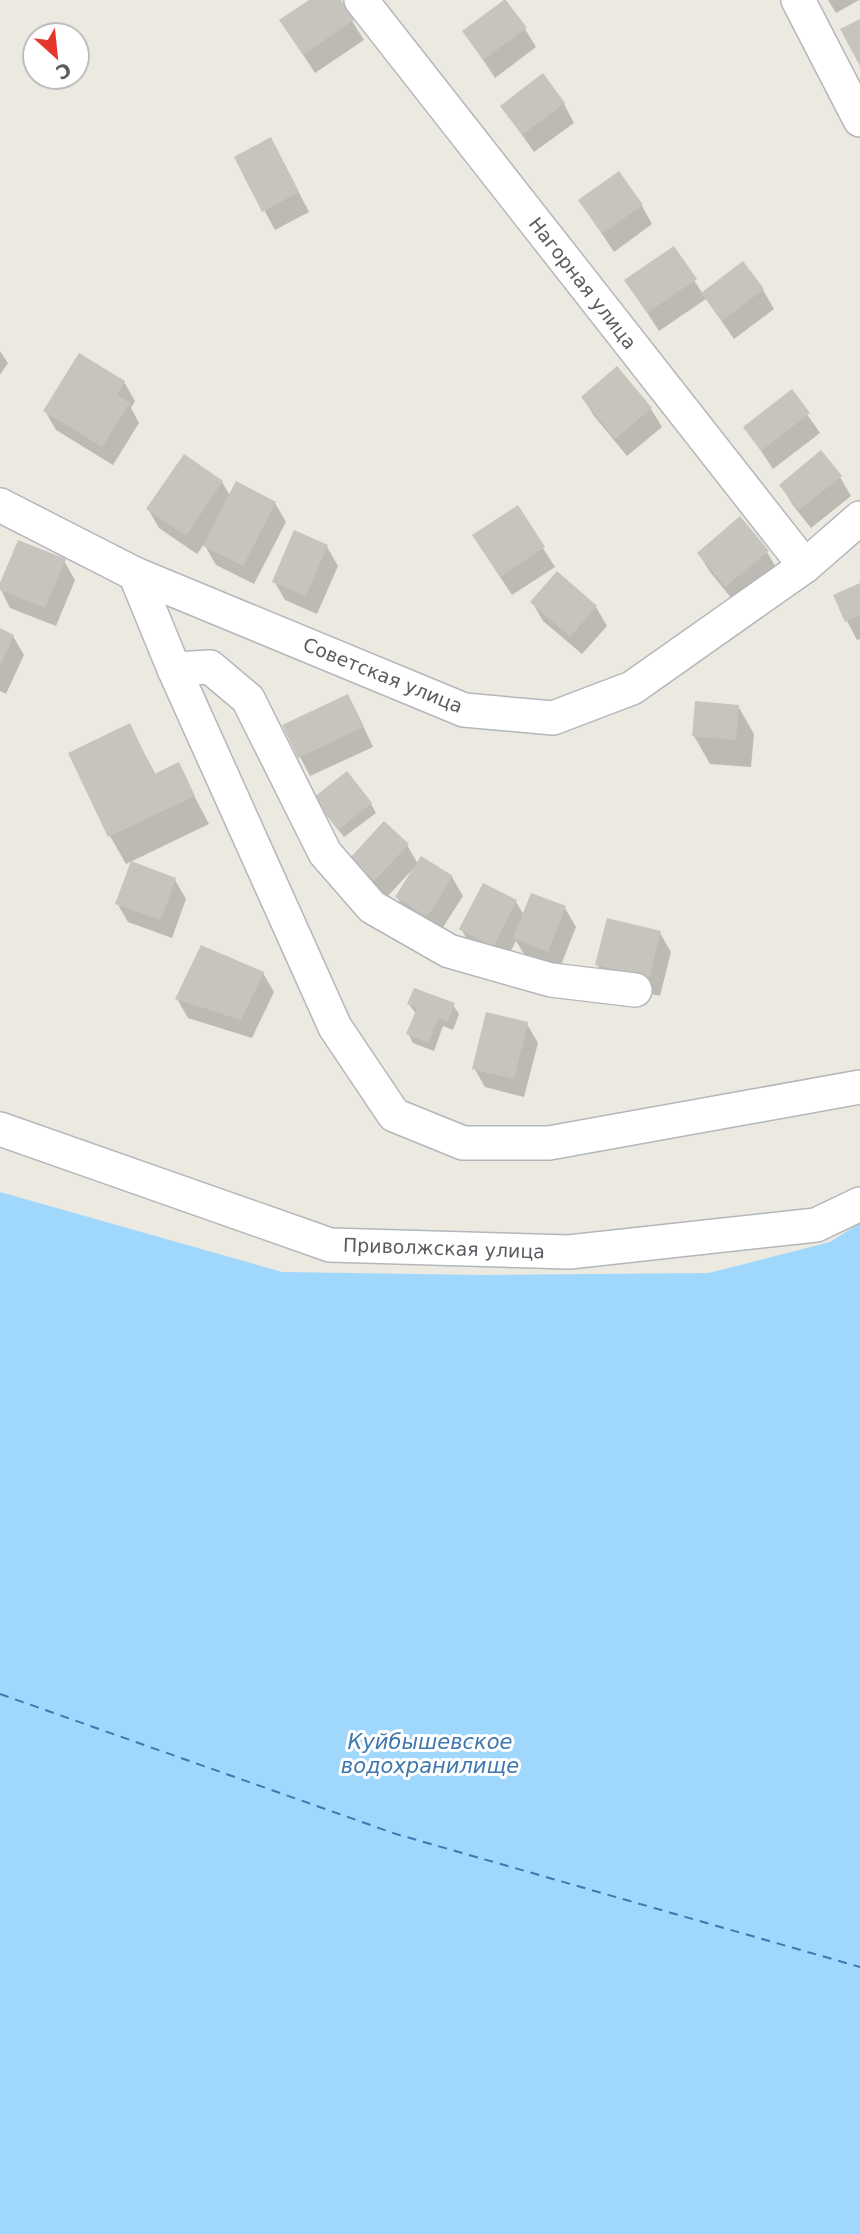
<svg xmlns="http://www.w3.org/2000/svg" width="860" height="2234" viewBox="0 0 860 2234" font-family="'DejaVu Sans',sans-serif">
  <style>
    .water { fill: #9fd7fd }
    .shadow { fill: #0003 }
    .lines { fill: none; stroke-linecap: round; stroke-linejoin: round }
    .ferry { stroke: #3e78ae; stroke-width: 2; stroke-dasharray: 9 7; stroke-linecap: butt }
    .building { fill: #c7c4be }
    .minor-casing { stroke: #b3b7bb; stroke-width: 36 }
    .minor { stroke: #fff; stroke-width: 33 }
    .labels { text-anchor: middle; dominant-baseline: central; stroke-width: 6; stroke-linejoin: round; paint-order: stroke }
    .street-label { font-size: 19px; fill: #595d61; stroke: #fff }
    .water-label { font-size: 21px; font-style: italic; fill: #3e78ae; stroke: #fff }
  </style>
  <rect width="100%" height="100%" fill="#ece9e0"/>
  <polygon class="water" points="0,1192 282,1272 482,1275 709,1273 830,1242 860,1223 860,2234 0,2234"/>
  <g class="shadow">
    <polygon points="312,0 339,0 364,40 315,73 281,21"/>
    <polygon points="828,0 859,0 836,13"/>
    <polygon points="525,29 536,47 495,78 464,31"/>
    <polygon points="564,104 574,123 534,152 502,106"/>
    <polygon points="236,158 281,158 309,212 275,230"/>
    <polygon points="580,201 642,206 652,224 614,252"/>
    <polygon points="673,248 703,294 763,290 774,309 734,339 706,299 659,331 626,280"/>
    <polygon points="0,351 8,363 0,375"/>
    <polygon points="124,382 135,401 131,408 139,423 113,465 56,430 45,411"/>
    <polygon points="791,391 820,433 773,469 745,427"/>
    <polygon points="583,398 651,409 662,427 627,456 594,416"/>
    <polygon points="840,477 851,496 811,528 792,504 781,485"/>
    <polygon points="222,482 231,497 275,503 286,522 254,584 216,565 204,544 197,554 159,528 148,509"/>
    <polygon points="517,508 555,567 512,595 486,555"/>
    <polygon points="327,547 338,566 317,614 285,600 274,581"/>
    <polygon points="767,552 778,571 737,605 710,572 699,554"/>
    <polygon points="64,561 75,580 56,626 10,608 0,588"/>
    <polygon points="860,585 860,639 857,640 847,621"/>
    <polygon points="532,602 596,607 607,626 582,654 543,621"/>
    <polygon points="0,630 13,636 24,655 6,694 0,691"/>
    <polygon points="738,706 754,734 751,767 710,764 694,736"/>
    <polygon points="358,715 373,747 310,776 284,726"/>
    <polygon points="129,725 156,775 178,765 209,824 126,864 110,836 70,754"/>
    <polygon points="371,804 376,813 344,837 320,807"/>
    <polygon points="407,845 418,864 452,877 463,896 438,935 408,916 397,897 412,870 386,898 363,877 352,858"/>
    <polygon points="175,880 186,899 172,938 128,922 117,903"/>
    <polygon points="516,902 524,915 565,908 576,927 559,970 526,957 516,941 504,964 472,947 461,929"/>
    <polygon points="660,933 671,952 660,996 608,983 597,964"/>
    <polygon points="263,973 274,992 252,1038 188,1018 177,999"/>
    <polygon points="409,1004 453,1005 459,1014 453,1030 443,1026 434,1051 413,1043 408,1033 416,1014"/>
    <polygon points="527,1024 538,1043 524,1097 485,1087 474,1068"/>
  </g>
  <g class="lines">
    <polyline class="ferry" points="0,1694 396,1834 860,1967"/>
  </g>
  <g class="building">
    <polygon points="309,0 341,0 354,20 303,55 279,20"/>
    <polygon points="504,0 506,0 527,28 483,60 462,31"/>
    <polygon points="860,19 860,66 840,29"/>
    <polygon points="543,73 565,103 522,135 500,106"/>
    <polygon points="271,137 299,192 262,212 234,157"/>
    <polygon points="619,171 643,205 602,234 578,200"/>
    <polygon points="674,246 697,279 647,313 624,280"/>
    <polygon points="743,261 764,289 722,321 701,293"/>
    <polygon points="79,353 125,381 117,395 130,403 102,447 43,411"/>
    <polygon points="617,366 652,408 615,439 581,397"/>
    <polygon points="792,389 810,413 761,451 743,427"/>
    <polygon points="821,450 842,476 799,510 779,485"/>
    <polygon points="184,454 223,481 186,536 146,509"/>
    <polygon points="236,481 276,502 243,566 203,546"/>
    <polygon points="518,505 545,547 500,577 472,535"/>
    <polygon points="740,516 769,551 725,587 697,553"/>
    <polygon points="294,530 328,545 306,596 272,582"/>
    <polygon points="18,540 66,559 45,608 0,590 0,583"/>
    <polygon points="557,571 597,606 570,637 530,602"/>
    <polygon points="860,583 860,615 845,622 833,595"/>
    <polygon points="0,628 14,635 0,666"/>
    <polygon points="348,694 364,727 298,758 282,725"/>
    <polygon points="695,701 739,705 736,740 692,736"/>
    <polygon points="130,723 154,774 179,762 195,796 108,837 68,753"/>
    <polygon points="347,771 372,803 338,830 313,798"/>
    <polygon points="384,821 409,844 374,881 350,858"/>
    <polygon points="421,856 453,876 427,917 395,897"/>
    <polygon points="131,861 176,878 161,920 115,904"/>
    <polygon points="483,883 517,900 493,947 459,929"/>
    <polygon points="531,893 566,906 548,952 513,938"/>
    <polygon points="607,918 661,931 649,978 595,965"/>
    <polygon points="201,945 264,972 241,1020 175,999"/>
    <polygon points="414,988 455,1003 448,1022 438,1018 429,1043 406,1034 417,1008 407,1004"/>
    <polygon points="486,1012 528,1022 514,1079 472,1069"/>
  </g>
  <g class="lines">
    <g class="minor-casing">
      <g id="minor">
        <polyline points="361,0 805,566"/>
        <polyline points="798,0 860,120"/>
        <polyline points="0,505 135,574 464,710 553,718 632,688 805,566 860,518"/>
        <polyline points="135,574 174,669 335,1027 394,1115 463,1143 549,1143 860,1087"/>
        <polyline points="174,669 210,667 248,699 325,853 372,907 449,951 551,980 635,990"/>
        <polyline points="0,1129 330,1245 569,1252 816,1225 860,1204"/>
      </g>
    </g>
    <use href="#minor" class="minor"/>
  </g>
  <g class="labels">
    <g class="street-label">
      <text transform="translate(583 283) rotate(52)">Нагорная улица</text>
      <text transform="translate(383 675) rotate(22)">Советская улица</text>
      <text transform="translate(444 1248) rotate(2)">Приволжская улица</text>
    </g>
    <g class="water-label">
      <text x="430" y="1742">Куйбышевское<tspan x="430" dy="24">водохранилище</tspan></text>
    </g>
  </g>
  <g transform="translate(56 56) rotate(153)"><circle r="33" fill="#ffffff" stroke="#bdbec0" stroke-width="2"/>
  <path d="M0-5L12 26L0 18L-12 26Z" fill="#e5362d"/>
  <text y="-10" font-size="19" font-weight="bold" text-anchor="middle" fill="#595d61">С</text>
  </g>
</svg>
